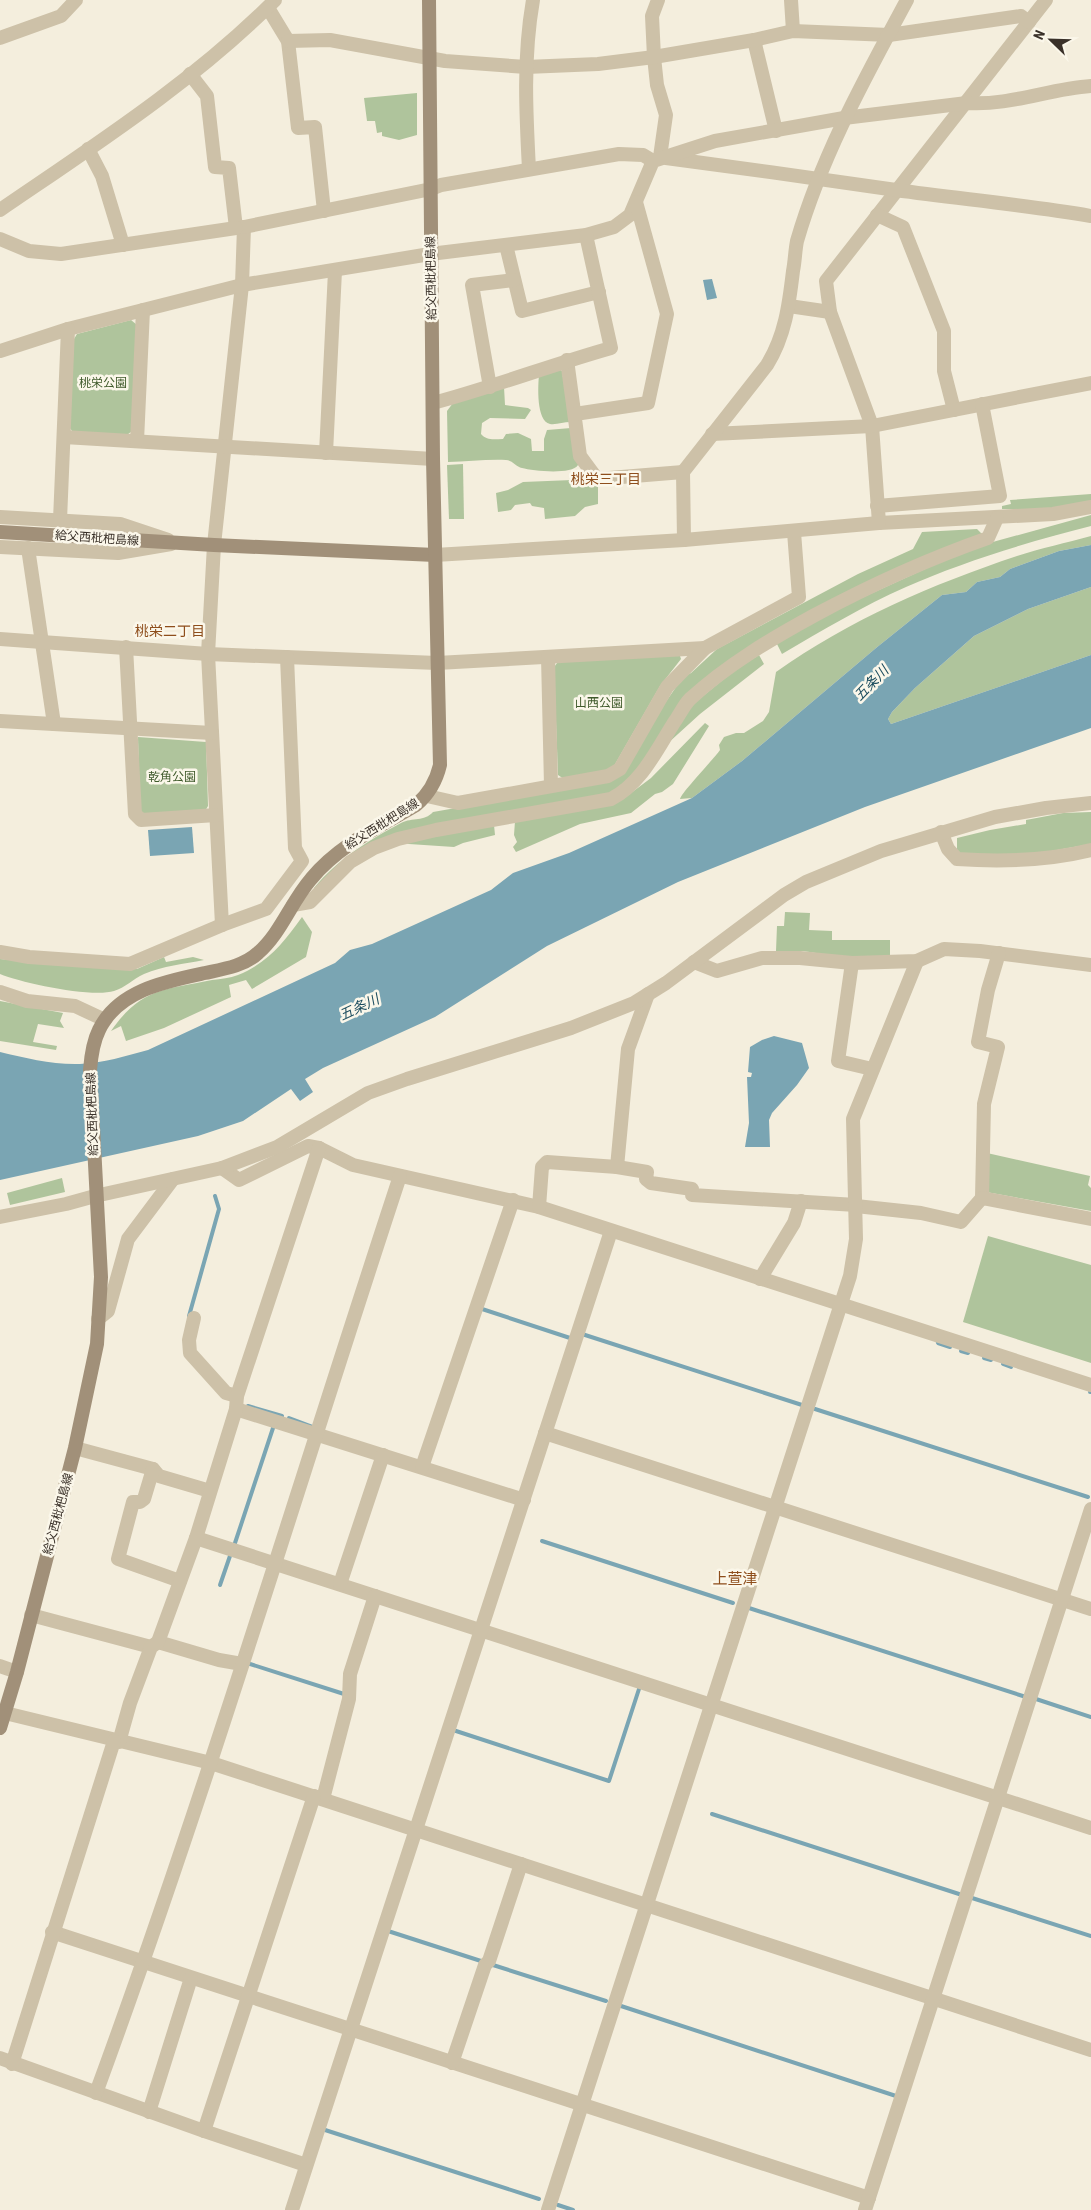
<svg xmlns="http://www.w3.org/2000/svg" width="1091" height="2210" viewBox="0 0 1091 2210" font-family="'Roboto Condensed','Noto Sans JP',sans-serif">
  <style>
    .green { fill: #afc49c }
    .water { fill: #7aa5b3 }
    .lines { fill: none; stroke-linecap: round; stroke-linejoin: round }
    .stream { stroke: #7aa5b3; stroke-width: 4 }
    .minor { stroke: #cdc1a8; stroke-width: 14 }
    .tertiary { stroke: #cdc1a8; stroke-width: 14 }
    .secondary { stroke: #a19079; stroke-width: 14 }
    .labels { text-anchor: middle; dominant-baseline: central; stroke-width: 5; stroke-linejoin: round; paint-order: stroke }
    .street-label { font-size: 12px; fill: #3a3129; stroke: #fbf7ea }
    .park-label { font-size: 12px; fill: #3f5a2b; stroke: #fbf7ea }
    .neighbourhood-label { font-size: 14px; fill: #8e4e1c; stroke: #fbf7ea }
    .water-label { font-size: 14px; font-style: italic; fill: #1b4c5e; stroke: #fbf7ea }
    .quarter-label { font-size: 15px; fill: #8e4e1c; stroke: #fbf7ea }
  </style>
  <rect width="100%" height="100%" fill="#f4eedd"/>
  <g class="green">
    <polygon points="417,93 417,135 399,140 382,136 382,132 377,133 375,121 367,121 364,98"/>
    <polygon points="131,320 137,325 132,431 127,435 73,432 69,427 74,339 77,334"/>
    <path d="M557,368L562,371L570,422C564,422 556,425 550,424C536,421 538,385 539,375Z"/>
    <path d="M504,387L505,405L528,408L531,410L525,419L490,418L482,423L481,434C487,441 494,439 503,439L506,434L518,433L531,439L532,451H544V439L547,430L571,428C573,436 581,459 578,465C572,475 533,471 522,468C516,467 512,460 506,460C487,459 467,462 448,462L447,411L453,403Z"/>
    <polygon points="463,464 464,519 449,519 447,465"/>
    <polygon points="572,480 579,485 594,482 598,486 598,504 585,507 575,516 545,519 544,508 532,506 530,503 515,505 511,510 498,512 496,493 508,490 523,482"/>
    <polygon points="1091,494 1091,503 1044,509 1002,509 1002,506 1011,504 1010,500"/>
    <path d="M1091,515V526C1031,541 962,562 906,587C863,606 823,630 782,654L776,642L822,616L971,548Z"/>
    <path d="M977,529L982,534L711,674L638,770L612,794L400,833L315,890L314,888C338,859 369,840 401,823C413,817 424,822 433,812L611,781L683,677L691,673L717,649L858,574L913,549L922,532Z"/>
    <path d="M1091,536V545L1059,551L1010,569L1000,577L977,582L966,592L942,595L876,648L742,761L692,798L680,799C682,792 713,760 720,750L719,745L724,737L736,733H744L763,721L769,712L776,672C849,620 933,584 1017,556C1041,548 1066,543 1091,536Z"/>
    <polygon points="1091,587 1091,655 891,724 888,719 892,712 915,688 974,636 1028,609"/>
    <polygon points="679,653 681,659 660,686 614,766 608,771 564,779 558,775 554,667 558,662"/>
    <polygon points="759,655 764,664 700,714 667,744 692,705 735,670"/>
    <polygon points="705,723 709,726 673,784 662,792 655,794 631,813 580,824 516,852 513,847 517,842 514,835 515,821 623,799 651,778"/>
    <polygon points="138,737 206,742 208,806 205,811 144,816 140,813"/>
    <polygon points="1091,812 1091,844 1023,856 957,855 957,838 990,830 1026,824 1026,820 1063,813"/>
    <polygon points="494,825 495,835 463,843 454,847 409,844 399,842"/>
    <polygon points="785,912 810,913 809,930 832,931 832,940 890,940 890,957 835,956 803,951 776,951 777,926 784,926"/>
    <path d="M302,917L312,932L306,957L252,989L246,980L229,985L231,997L164,1028L126,1041L121,1026L111,1031C141,988 164,990 212,980C221,979 230,978 238,975C269,962 283,943 302,917Z"/>
    <path d="M164,957L166,962L193,957L204,960C184,964 163,966 144,974C133,979 125,988 114,991C92,998 22,983 0,974V959L114,969H137Z"/>
    <polygon points="0,1001 63,1013 60,1021 64,1028 38,1024 33,1042 57,1046 56,1050 0,1041"/>
    <polygon points="987,1153 1090,1176 1088,1185 1091,1188 1091,1211 986,1192"/>
    <polygon points="62,1178 65,1192 10,1205 7,1193"/>
    <polygon points="988,1236 1091,1265 1091,1363 963,1322"/>
  </g>
  <g class="water">
    <polygon points="712,279 717,298 707,300 703,280"/>
    <path d="M1091,545V587L1028,609L974,636L915,688L892,712L888,719L891,724L1091,655V728L865,807L678,882L547,946L435,1017L323,1068L305,1079L313,1092L300,1101L291,1089L243,1121L198,1136L0,1180V1052C26,1058 53,1065 80,1064C103,1063 126,1056 148,1050L335,963L350,950L372,944L491,890L513,873L569,853L692,798L742,761L876,648L942,595L966,592L977,582L1000,577L1010,569L1059,551Z"/>
    <polygon points="192,827 194,853 150,856 148,830"/>
    <polygon points="774,1036 802,1043 809,1068 797,1085 772,1113 769,1120 770,1147 745,1147 749,1123 747,1077 751,1077 752,1073 748,1072 750,1047 762,1040"/>
  </g>
  <g class="lines">
    <g class="stream">
      <polyline points="479,1308 570,1338"/>
      <polyline points="189,1316 219,1209 215,1196"/>
      <polyline points="582,1334 802,1405"/>
      <polyline points="938,1343 950,1347"/>
      <polyline points="961,1351 968,1353"/>
      <polyline points="984,1358 991,1360"/>
      <polyline points="1003,1364 1011,1367"/>
      <polyline points="1090,1392 1091,1392"/>
      <polyline points="248,1406 282,1416"/>
      <polyline points="815,1409 1088,1497"/>
      <polyline points="289,1418 313,1427"/>
      <polyline points="542,1541 733,1603"/>
      <polyline points="234,1546 274,1425"/>
      <polyline points="220,1585 231,1553"/>
      <polyline points="749,1608 1026,1697"/>
      <polyline points="247,1663 344,1694"/>
      <polyline points="1036,1699 1091,1717"/>
      <polyline points="453,1730 609,1781 639,1689"/>
      <polyline points="712,1814 959,1894"/>
      <polyline points="972,1898 1091,1936"/>
      <polyline points="388,1931 484,1962"/>
      <polyline points="493,1965 606,2001"/>
      <polyline points="621,2006 896,2096"/>
      <polyline points="322,2129 539,2199"/>
      <polyline points="558,2205 573,2210"/>
    </g>
    <g class="minor">
      <polyline points="658,0 652,16 654,57 657,85 666,115 660,157"/>
      <polyline points="791,0 793,31"/>
      <polyline points="1046,0 826,281 830,312 872,426 879,523 1053,514 1091,507"/>
      <polyline points="268,8 288,41 298,128 315,127 324,211"/>
      <polyline points="0,38 61,16 76,0"/>
      <polyline points="754,40 776,131"/>
      <polyline points="288,41 330,40 445,61 526,67 598,64 654,57 754,40 793,31 889,35 1021,16 1029,22"/>
      <polyline points="190,74 207,96 215,167 229,168 236,228 244,227 242,285 214,545 208,654 222,925"/>
      <polyline points="88,149 102,176 123,245"/>
      <path d="M666,158C743,168 819,179 896,190C961,199 1026,205 1091,216"/>
      <path d="M529,169C526,113 523,57 533,0"/>
      <path d="M0,210C95,145 193,82 275,0"/>
      <polyline points="877,215 903,227 944,331 944,371 954,410"/>
      <polyline points="244,227 431,189 441,185 619,154 643,155 653,161"/>
      <polyline points="0,239 29,251 61,254 236,228"/>
      <polyline points="506,245 522,311 599,292"/>
      <polyline points="789,306 830,312"/>
      <path d="M0,351L68,329L242,285L430,254L586,235L614,227L630,215L653,161L715,141L844,118L967,103C1008,106 1049,89 1091,86"/>
      <polyline points="567,360 580,456 597,479 683,472"/>
      <polyline points="490,387 472,285 514,280"/>
      <path d="M433,403C493,387 551,365 611,348L586,235"/>
      <polyline points="575,414 648,403 667,314 636,202"/>
      <polyline points="712,434 872,426 1091,383"/>
      <polyline points="64,437 433,459"/>
      <polyline points="137,441 143,310"/>
      <polyline points="326,453 335,271"/>
      <polyline points="877,506 1000,496 982,404"/>
      <polyline points="0,517 120,524 168,540"/>
      <polyline points="60,520 68,329"/>
      <path d="M684,540L683,472L767,365C785,336 789,305 793,271C795,261 795,251 797,241C822,155 865,78 907,0"/>
      <polyline points="0,547 118,553 171,544"/>
      <polyline points="28,548 54,724"/>
      <polyline points="0,639 208,654 437,663 705,648"/>
      <polyline points="126,647 135,814 141,820 216,815"/>
      <polyline points="548,657 551,785"/>
      <polyline points="0,721 212,733"/>
      <polyline points="427,796 458,803 608,776 620,769 667,687 705,648 799,597 794,532"/>
      <path d="M941,832L948,849L957,859C1002,862 1047,861 1091,850"/>
      <path d="M293,905L310,902L350,862L374,848L398,839L436,830L611,799C642,783 657,749 675,721C680,714 684,705 690,699C727,665 771,639 815,615C871,585 928,559 988,538L997,518"/>
      <polyline points="0,952 29,957 130,964 222,925 266,909 302,861 295,848 287,657"/>
      <polyline points="694,962 717,971 762,958 800,958 852,963 917,961 944,949 980,951 1091,965"/>
      <polyline points="852,963 838,1061 872,1069"/>
      <polyline points="0,992 27,1001 75,1006 105,1020"/>
      <polyline points="617,1167 628,1049 648,994"/>
      <polyline points="222,1168 239,1180 308,1146 319,1148 353,1165 539,1207 1091,1385"/>
      <polyline points="982,1198 984,1104 998,1047 978,1042 988,990 999,953"/>
      <polyline points="856,1206 921,1213 961,1222 982,1198 1091,1219"/>
      <polyline points="539,1207 542,1167 547,1162 617,1167 647,1172 646,1179 651,1183 692,1189 692,1195 856,1205"/>
      <polyline points="0,1217 66,1204 95,1196"/>
      <polyline points="760,1279 794,1223 801,1201"/>
      <polyline points="194,1318 189,1340 190,1353 226,1393 237,1396"/>
      <polyline points="98,1319 108,1311 128,1239 173,1179"/>
      <polyline points="236,1409 524,1500"/>
      <polyline points="545,1433 1091,1609"/>
      <polyline points="75,1448 153,1469 159,1476 210,1491"/>
      <polyline points="422,1467 513,1200"/>
      <polyline points="153,1469 144,1499 140,1502 133,1502 118,1559 180,1581"/>
      <polyline points="196,1538 1091,1828"/>
      <polyline points="340,1584 383,1455"/>
      <polyline points="31,1615 151,1647"/>
      <polyline points="158,1642 219,1660 242,1664"/>
      <polyline points="0,1666 17,1672"/>
      <polyline points="5,1713 211,1763 1091,2050"/>
      <polyline points="119,1742 130,1703 151,1647 158,1642 196,1538 236,1409 237,1396 319,1148"/>
      <polyline points="323,1799 349,1699 350,1674 375,1596"/>
      <polyline points="52,1932 869,2198"/>
      <polyline points="0,2058 204,2131 306,2165"/>
      <polyline points="452,2063 485,1965 489,1961 521,1864"/>
      <polyline points="12,2064 114,1741"/>
      <path d="M96,2093C207,1791 299,1482 400,1176"/>
      <polyline points="149,2112 191,1978"/>
      <polyline points="204,2131 314,1796"/>
      <polyline points="292,2210 611,1231"/>
      <polyline points="548,2210 850,1276 856,1239 853,1119 917,961"/>
      <polyline points="865,2210 1091,1509"/>
    </g>
    <g class="tertiary">
      <polyline points="435,555 684,540 879,523"/>
      <polyline points="95,1196 222,1168 277,1147 368,1093 407,1079 571,1028 634,1003 666,983 784,895 806,882 881,851 995,817 1046,808 1091,803"/>
    </g>
    <g class="secondary">
      <polyline points="0,532 214,545 435,555"/>
      <path d="M0,1728L17,1672L75,1448L97,1344L101,1277L90,1070C91,1057 93,1042 99,1030C118,990 167,981 205,973C224,969 244,966 258,953C281,933 291,902 311,879C339,845 379,827 416,805C429,794 436,782 440,765L433,459L429,0"/>
    </g>
  </g>
  <g class="labels">
    <g class="street-label">
      <text transform="translate(431 278) rotate(-91)">給父西枇杷島線</text>
      <text transform="translate(97 538) rotate(4)">給父西枇杷島線</text>
      <text transform="translate(382 824) rotate(-32)">給父西枇杷島線</text>
      <text transform="translate(92 1114) rotate(-92)">給父西枇杷島線</text>
      <text transform="translate(58 1514) rotate(-75)">給父西枇杷島線</text>
    </g>
    <g class="park-label">
      <text x="103" y="383">桃栄公園</text>
      <text x="599" y="703">山西公園</text>
      <text x="172" y="777">乾角公園</text>
    </g>
    <g class="neighbourhood-label">
      <text x="606" y="479">桃栄三丁目</text>
      <text x="170" y="631">桃栄二丁目</text>
    </g>
    <g class="water-label">
      <text transform="translate(871 683) rotate(-46)">五条川</text>
      <text transform="translate(359 1007) rotate(-25)">五条川</text>
    </g>
    <g class="quarter-label">
      <text x="735" y="1579">上萱津</text>
    </g>
  </g>
  <g transform="translate(1051 40) rotate(293)" stroke="#fbf7ea" stroke-width="4" paint-order="stroke">
  <path d="M0-4L9 19L0 12L-9 19Z" fill="#3a3129"/>
  <text y="-8" font-size="14" font-weight="bold" text-anchor="middle" fill="#3a3129">N</text>
  </g>
</svg>
